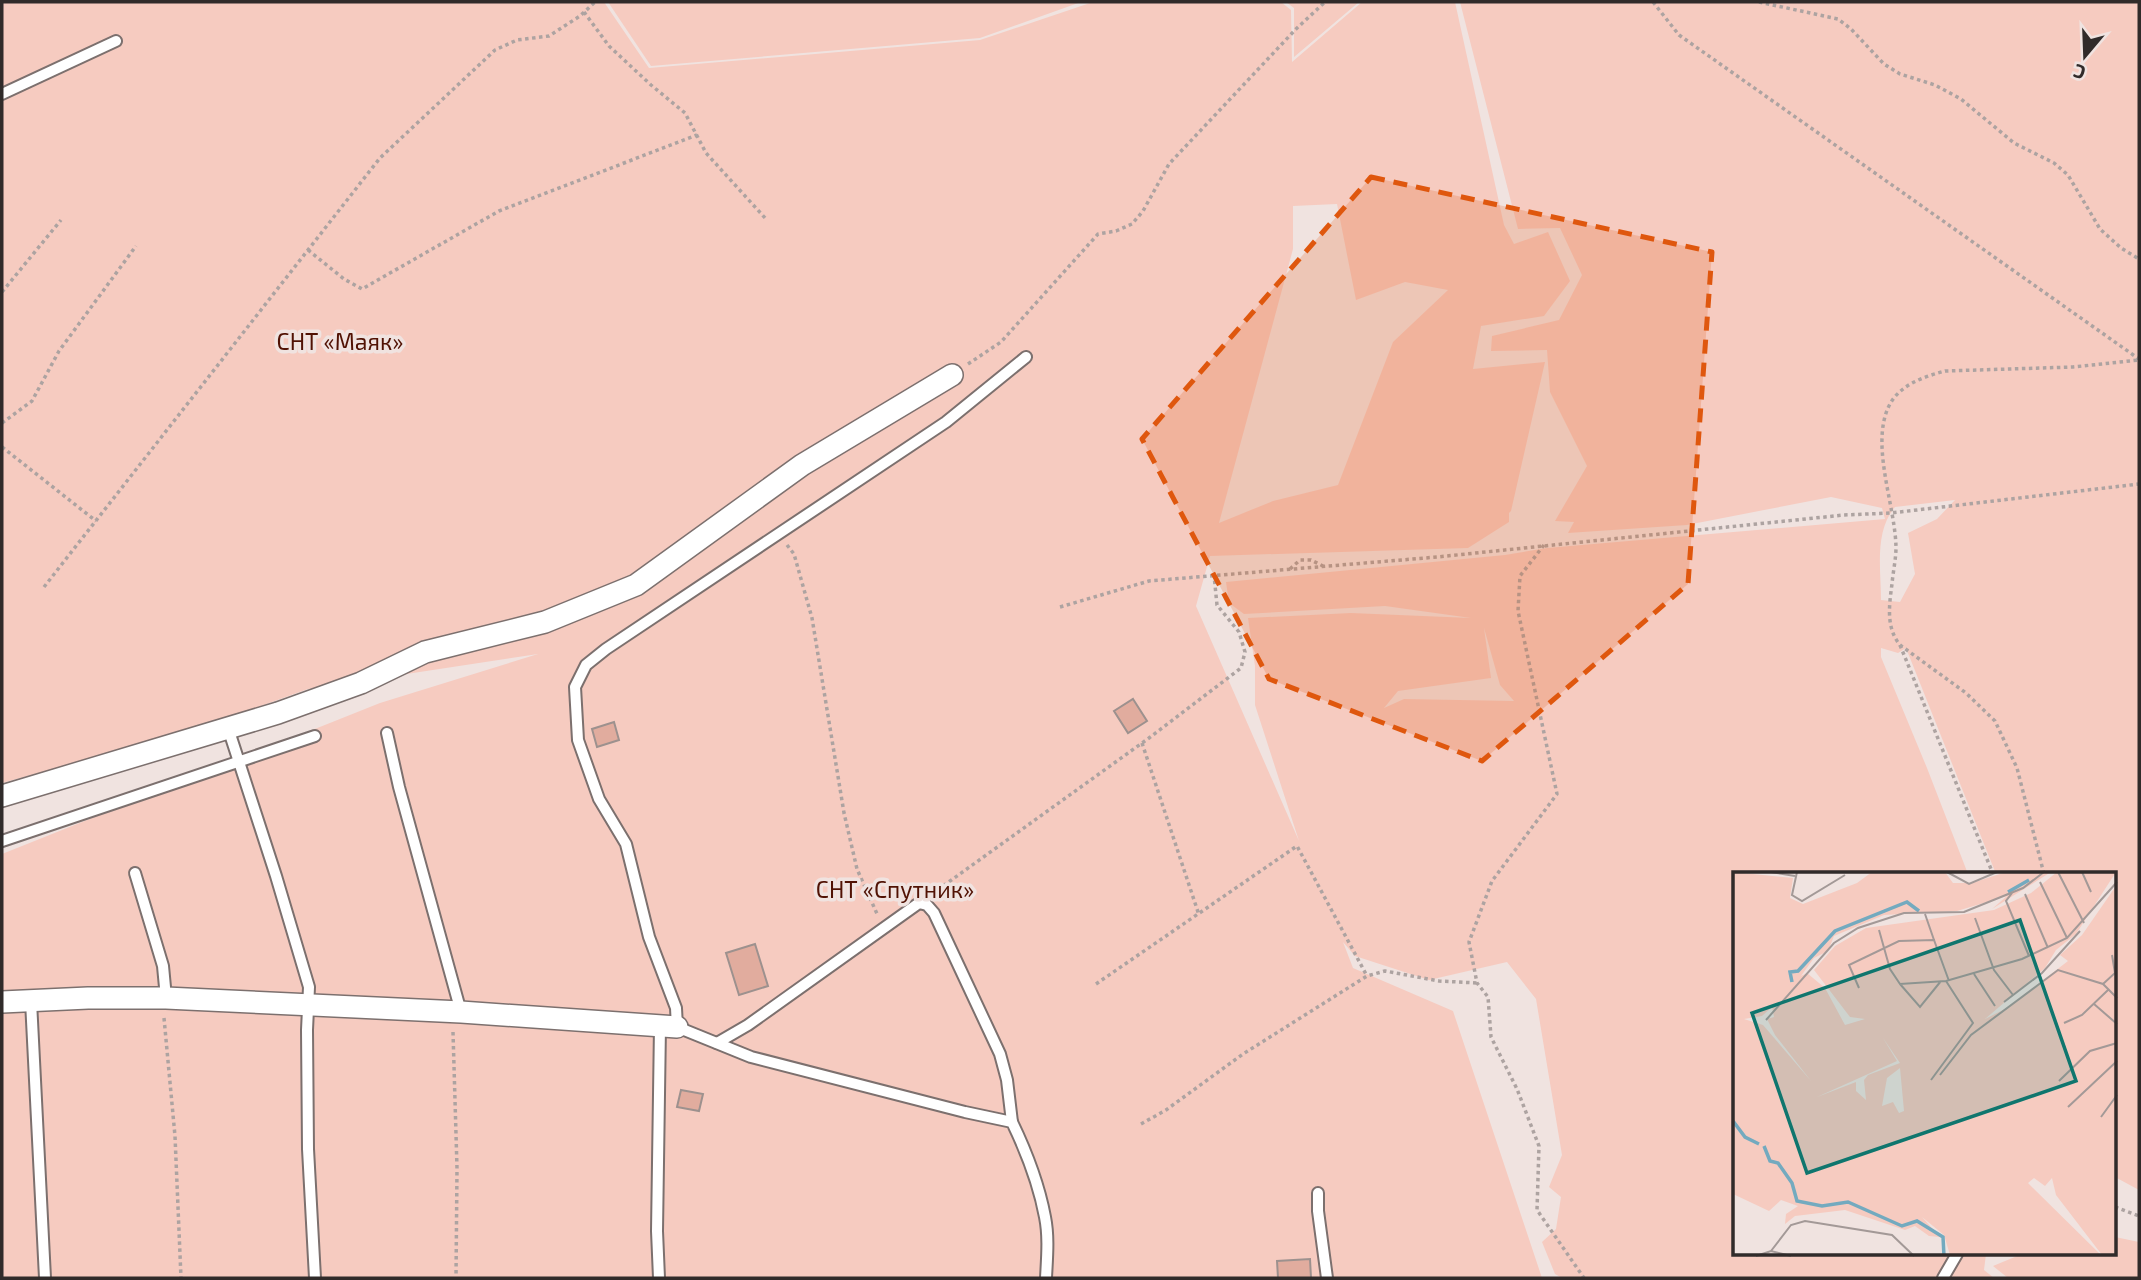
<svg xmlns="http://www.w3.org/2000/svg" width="2141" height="1280" viewBox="0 0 2141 1280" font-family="'Exo 2',sans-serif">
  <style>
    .green { fill: #f6cbc0; fill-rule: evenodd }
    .building { fill: #e1ac9e; stroke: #9d918e; stroke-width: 2 }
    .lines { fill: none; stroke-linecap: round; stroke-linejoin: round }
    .lane-casing { stroke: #7c706e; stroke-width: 14 }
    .street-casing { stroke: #7c706e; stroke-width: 24 }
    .path { stroke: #ada3a1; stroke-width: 3.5; stroke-dasharray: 3.5 3.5; stroke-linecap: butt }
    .lane { stroke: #fff; stroke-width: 10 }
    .street { stroke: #fff; stroke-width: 21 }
    .marked { fill: #df570e; fill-opacity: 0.2; stroke: #df570e; stroke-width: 5; stroke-dasharray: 14 9; stroke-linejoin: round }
    .labels { text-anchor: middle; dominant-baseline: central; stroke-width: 7; stroke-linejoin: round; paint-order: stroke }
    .park-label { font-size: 23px; fill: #511204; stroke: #f0e3e0 }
    .inset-river { fill: none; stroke: #73aabf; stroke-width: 3.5 }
    .inset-road { fill: none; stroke: #a39997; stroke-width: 2 }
    .view { fill: #0f766e; fill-opacity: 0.15; stroke: #0f766e; stroke-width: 3.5 }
    .inset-edge { fill: none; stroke: #302b2a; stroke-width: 3.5 }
  </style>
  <rect width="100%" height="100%" fill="#f0e3e0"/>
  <g class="green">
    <path d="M2,2H604L649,68L980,40L1093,2H1281L1291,10L1292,62L1362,2H1455L1504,225L1514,244L1548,232L1570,281L1544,316L1481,326L1473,369L1545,362L1511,511L1509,513V522L1468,548L1210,556L1196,606L1299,841L1255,705V666L1248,618L1351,613L1471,618L1385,606L1244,614L1229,603L1226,582L1505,555L1547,548L1885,519L1882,508L1831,497L1687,525L1568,533L1574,522L1555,521L1587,466L1550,392L1547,350L1491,351L1492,336L1559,320L1582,275L1560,228L1518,229L1460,2H2139V1190L2115,1177V874H1996L1906,648L1898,653L1881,648V657L1927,768L1968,874H1735V1254H1986L1984,1270L1994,1278H1562L1555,1274L1542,1242L1556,1229L1561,1197L1549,1187L1562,1155L1536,999L1507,962L1429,980L1355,956L1343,942L1353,968L1453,1011L1542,1278H2V854L380,703L538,654L308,689L194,730L2,783ZM1337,204L1356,300L1405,282L1448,290L1393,342L1338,485L1273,501L1219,523L1293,249V206ZM1955,500L1937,519L1908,533L1915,574L1900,602L1881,600C1881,569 1874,532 1895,507ZM1484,628L1500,685L1514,701L1404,699L1384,708L1398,691L1491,678Z"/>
    <polygon points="608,2 1081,2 980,38 651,66"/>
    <polygon points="1286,2 1359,2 1294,57 1294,8"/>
    <polygon points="2115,1237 2139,1242 2139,1278 2008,1278 1993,1266 2022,1254 2115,1254"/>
  </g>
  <g class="building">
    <polygon points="1133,699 1147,721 1128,733 1114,711"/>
    <polygon points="614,722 619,740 597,747 592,729"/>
    <polygon points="755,944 768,986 739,995 726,953"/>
    <polygon points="681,1090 703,1094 699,1111 677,1107"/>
    <polygon points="1310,1259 1311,1278 1278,1278 1277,1261"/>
  </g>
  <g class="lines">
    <g class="lane-casing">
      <g id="lane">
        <polyline points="2,94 116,41"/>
        <path d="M1026,357L946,422L606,649L586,665L575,687L578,740L599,799L626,844L649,937L676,1008L677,1027L751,1057L965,1112L1012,1122C1026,1151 1039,1185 1045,1217C1049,1237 1047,1258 1046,1278"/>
        <polyline points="228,728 276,876 309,987 307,1030 308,1149 315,1278"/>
        <polyline points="387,733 399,787 461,1012"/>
        <polyline points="2,841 315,736"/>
        <polyline points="135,873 163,966 166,998"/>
        <polyline points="31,1001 45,1278"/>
        <polyline points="717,1043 748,1025 919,903 927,905 934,913 1000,1054 1007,1080 1012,1122"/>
        <polyline points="1318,1193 1318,1211 1327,1278"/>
        <polyline points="659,1278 657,1231 660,1026"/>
        <polyline points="1943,1278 1957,1254"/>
      </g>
    </g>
    <g class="street-casing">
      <g id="street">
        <polyline points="2,796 278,713 361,683 425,652 545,622 636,585 802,465 952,375"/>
        <polyline points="2,1002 88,998 166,998 461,1012 677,1027"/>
      </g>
    </g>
    <g class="path">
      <polyline points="1653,2 1679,35 2139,359"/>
      <polyline points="1759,2 1838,19 1851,29 1884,64 1900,74 1935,85 1961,99 2014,143 2054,163 2068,175 2100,229 2121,248 2139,259"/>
      <polyline points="584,12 609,46 651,85 685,113 706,153 766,219"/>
      <polyline points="308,250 344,279 362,289 499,211 697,135"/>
      <polyline points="2,292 61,220"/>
      <polyline points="968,364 1001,342 1098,234 1116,231 1132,224 1143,211 1169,164 1296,29 1325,2"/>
      <polyline points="2,423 32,401 59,351 136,246"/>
      <polyline points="2,447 96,521"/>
      <polyline points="787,545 794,554 812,618 844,813 857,869 878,916"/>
      <polyline points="1544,545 1520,576 1518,611 1557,794 1492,881 1469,942 1477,983 1488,997 1491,1037 1517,1089 1539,1146 1537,1210 1584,1278"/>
      <polyline points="1290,569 1300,560 1311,560 1323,566"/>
      <polyline points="44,587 380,158 495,50 517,40 549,36 580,16 595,2"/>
      <polyline points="1060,607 1149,581 1437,557 1844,515 1891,513 2139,484"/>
      <polyline points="1900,645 1993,874"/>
      <polyline points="1142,743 1199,915"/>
      <path d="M2044,874L2017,768L1995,721L1966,693L1900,645C1886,628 1889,606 1892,584C1893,572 1896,559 1896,547C1895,505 1871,447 1888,408C1898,385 1923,377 1945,371L2073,367L2139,360"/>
      <polyline points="932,894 1149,738 1241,668 1245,652 1239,632 1217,605 1214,575"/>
      <polyline points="1096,984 1297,846 1367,976"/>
      <polyline points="164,1018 175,1136 181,1278"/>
      <polyline points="453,1032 457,1168 456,1278"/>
      <polyline points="1141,1124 1166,1110 1243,1054 1367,976 1385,971 1439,981 1477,983"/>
      <polyline points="2115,1207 2139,1216"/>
    </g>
    <use href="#lane" class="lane"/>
    <use href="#street" class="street"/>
  </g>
  <path class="marked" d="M1371,177L1712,252L1688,584L1482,761L1269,679L1142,439Z"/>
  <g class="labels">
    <g class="park-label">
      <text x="340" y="341">СНТ «Маяк»</text>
      <text x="895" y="889">СНТ «Спутник»</text>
    </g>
  </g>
  <g transform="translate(1733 872)">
    <rect width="383" height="383" fill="#f0e3e0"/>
    <path d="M0,0L60,6L57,26L70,32L124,11L139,0H212L220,11H239L273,0H318L259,37L274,24L224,39L151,43L101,64L95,79L81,86L68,104L74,101L92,116L112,153L132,147L117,145L81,98L102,74L133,56L261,38L298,21L324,0H383L343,62L323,78L312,96L252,147L274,136L335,89L327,83L349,63L383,14V383H369L323,323L319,306L312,314L301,306L295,311L368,383H217L211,363L189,345L207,365L196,364L182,354L172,358L112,338L62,344L52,352L53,342L65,334L48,328L36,339L0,322ZM31,133L39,135L41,145L34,147L42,163L78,209L30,153L11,147L29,144L38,136ZM150,166L167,191L135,203L131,208L133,228L123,219V210L84,225L164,189ZM167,196L171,239L166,241L160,230L149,234L154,206Z" fill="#f6cbc0" fill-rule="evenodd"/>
    <path class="inset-river" d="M275,20L296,8M59,110L57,100L65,99L102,59L174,30L186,39M0,249L12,265L26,272M31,274L37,289L45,291L59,311L64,329L89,334L115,330L169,354L184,349L210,365L211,384"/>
    <path class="inset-road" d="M38,0L62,4M64,0L59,23L69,29L112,3M214,0L236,12L264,0M325,0L351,51M349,0L358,20M307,10L334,66M279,21L273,29L296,84M292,22L315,76M192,42L201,68M242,46L261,98L280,123M146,58L157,97L167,112L213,109L289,87L334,66L384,10M241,102L262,134M167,112L187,135L208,109M370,112L382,101L379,83M126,116L116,93L166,69L201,68L216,109M271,130L309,101L347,59M361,132L384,152M33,148L101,71L125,56L171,41L231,40L290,16L311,0M331,151L349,143L375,118M207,203L238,163L325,98L370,112L384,126M198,208L240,151L213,109M326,209L357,179L384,171M335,235L384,189M368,245L384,223M38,379L58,353L72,349L159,363L181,384M23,384L38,379L58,384"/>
    <path class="view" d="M287,48L343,209L74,301L19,141Z"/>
    <rect width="383" height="383" class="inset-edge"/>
  </g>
  <rect width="2141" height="1280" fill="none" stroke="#302b2a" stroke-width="7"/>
  <g transform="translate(2085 56) rotate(199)" stroke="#f0e3e0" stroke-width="5" paint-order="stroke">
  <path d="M0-5L12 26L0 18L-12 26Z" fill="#302b2a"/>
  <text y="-10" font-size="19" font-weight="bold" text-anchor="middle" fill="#302b2a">С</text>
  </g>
</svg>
